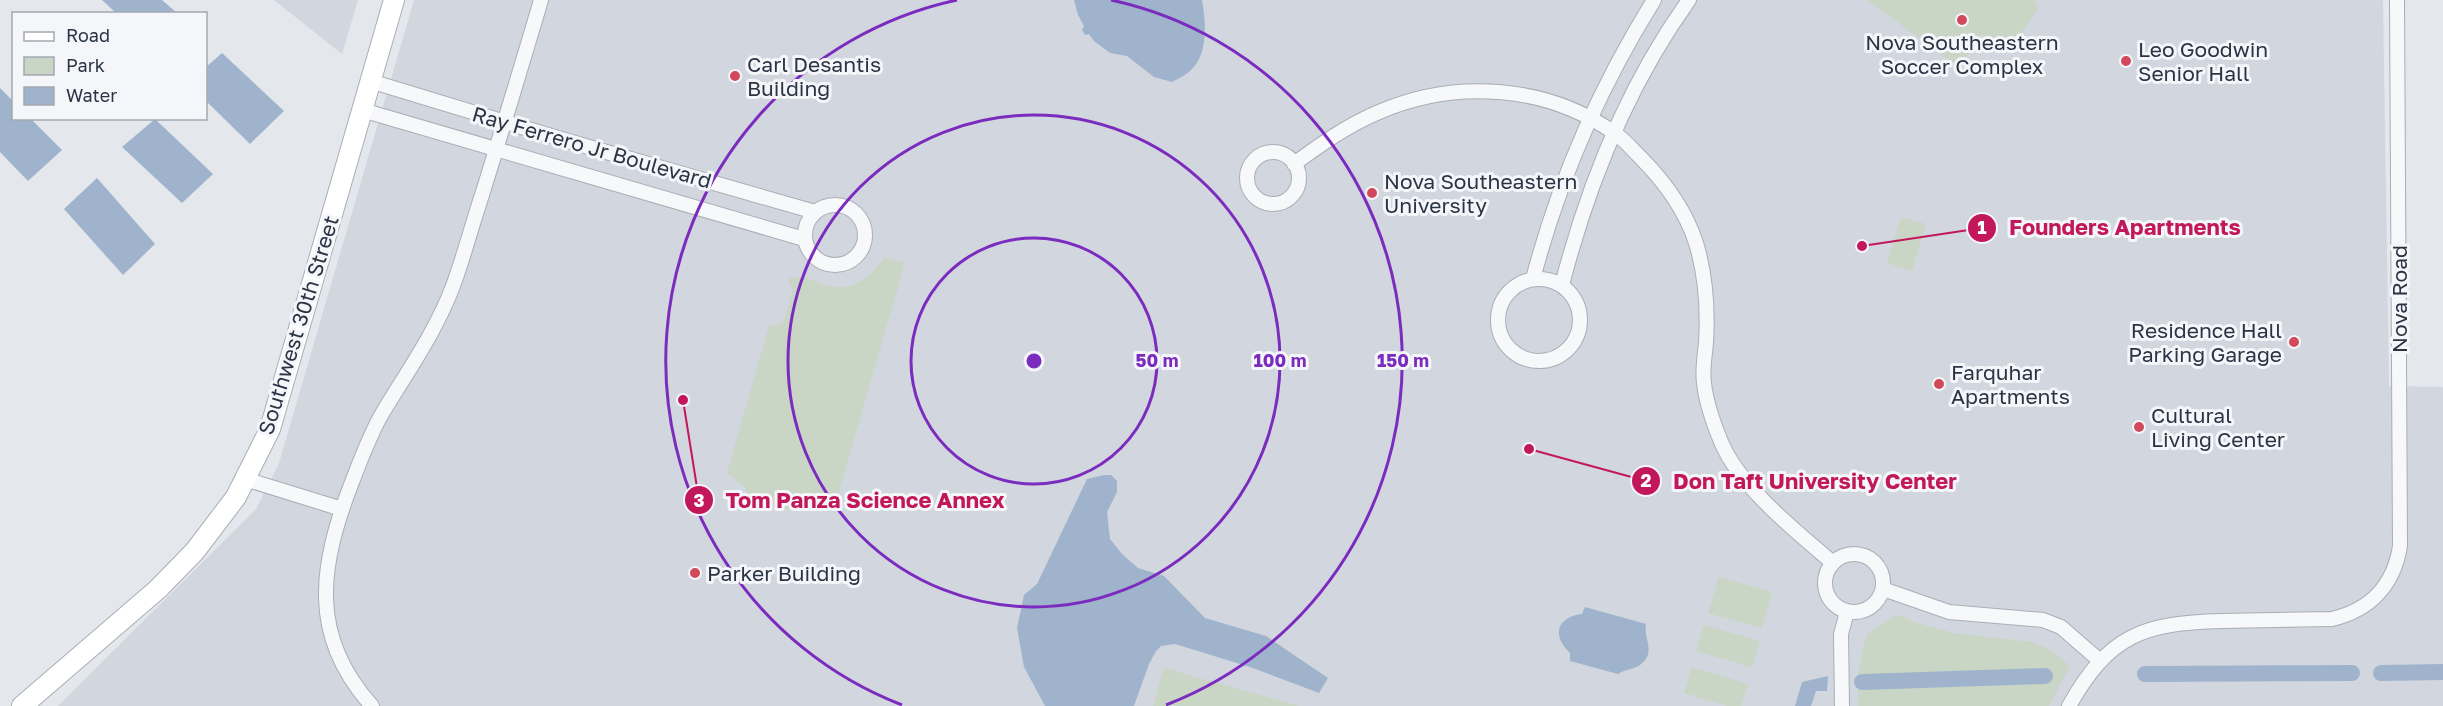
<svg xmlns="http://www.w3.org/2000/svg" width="2443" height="706" viewBox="0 0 2443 706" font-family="'Golos Text',sans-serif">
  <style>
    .built { fill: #d2d6de }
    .green { fill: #c9d6c5 }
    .water { fill: #9fb4cc }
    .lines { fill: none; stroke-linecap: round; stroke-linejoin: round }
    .canal { stroke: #9fb4cc; stroke-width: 16 }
    .street-casing { stroke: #a9aeb7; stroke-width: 16 }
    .secondary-casing { stroke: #a9aeb7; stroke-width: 22 }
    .street { stroke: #f7f8fa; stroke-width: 14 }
    .secondary { stroke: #fff; stroke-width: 20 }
    .ring { fill: none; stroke: #7b2cbf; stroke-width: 3 }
    .poi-dot { fill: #d1495b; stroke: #f4f6f9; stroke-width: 2 }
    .labels { text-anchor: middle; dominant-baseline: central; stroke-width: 6; stroke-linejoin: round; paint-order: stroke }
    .poi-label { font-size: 21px; fill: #2b3445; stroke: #f4f6f9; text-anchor: start }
    .street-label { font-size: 21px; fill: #2b3445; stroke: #f4f6f9 }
    .centre { fill: #7b2cbf; stroke: #f4f6f9; stroke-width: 3 }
    .ring-label { font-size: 18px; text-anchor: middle; font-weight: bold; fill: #7b2cbf; stroke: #f4f6f9; stroke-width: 6; stroke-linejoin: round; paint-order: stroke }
    .leader { fill: none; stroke: #c2185b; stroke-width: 2 }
    .callout-dot { fill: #c2185b; stroke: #f4f6f9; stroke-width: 2 }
    .mark-label { font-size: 18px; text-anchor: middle; font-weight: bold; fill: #fff }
    .callout-label { font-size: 22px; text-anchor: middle; font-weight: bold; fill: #c2185b; stroke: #f4f6f9; stroke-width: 6; stroke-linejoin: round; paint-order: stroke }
  </style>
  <rect width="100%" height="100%" fill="#e4e7ec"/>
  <g class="built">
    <polygon points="274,0 358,0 342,54"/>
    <polygon points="414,0 2383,0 2389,386 2443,387 2443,706 58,706 256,509 279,463"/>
  </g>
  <g class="green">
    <polygon points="1867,0 2037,0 2035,4 2039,7 2008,52 1982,34 1959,67"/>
    <polygon points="1901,217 1926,224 1912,271 1887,263"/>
    <path d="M885,258L905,263L834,509L831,512L810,508L796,511L772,506L762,510L748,507L746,488L727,473L769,326L782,324L784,321L793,289L789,283L790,278C810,276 806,279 822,284C854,294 867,278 885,258Z"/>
    <polygon points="1719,577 1772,592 1762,628 1708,613"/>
    <polygon points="1895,616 1902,616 1914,622 1954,633 2032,642 2047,648 2070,666 2049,706 1858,706 1858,672 1866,635"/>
    <polygon points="1704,625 1760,641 1752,667 1696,651"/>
    <polygon points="1692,667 1748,684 1741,706 1727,706 1684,693"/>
    <polygon points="1164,668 1299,706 1153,706"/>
  </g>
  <g class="water">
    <polygon points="102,0 162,0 177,13 116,13"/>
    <path d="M1074,0H1202C1206,23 1209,55 1189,72C1184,76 1177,79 1172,82L1154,77L1127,56L1110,53L1094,41L1089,34L1085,35L1082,30L1084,26L1078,15Z"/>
    <polygon points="222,53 284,111 250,144 206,101 206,67"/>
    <polygon points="0,88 13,101 14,118 31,119 62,150 28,181 0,152"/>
    <polygon points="155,119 213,174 182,203 122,147"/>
    <polygon points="97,178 155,244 123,275 64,209"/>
    <polygon points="1104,475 1111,475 1117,481 1117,492 1107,512 1110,539 1122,554 1138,568 1164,576 1205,618 1266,636 1328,678 1319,693 1253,668 1175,644 1161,646 1156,651 1149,664 1134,706 1045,706 1024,667 1017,628 1024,595 1037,584 1087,479"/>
    <path d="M1585,607L1646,624C1643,639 1657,652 1640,665C1633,670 1625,669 1618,674L1570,661V653C1552,636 1556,617 1582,614Z"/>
    <polygon points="1828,676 1827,691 1816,691 1811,706 1795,706 1802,682"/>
  </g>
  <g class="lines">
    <g class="canal">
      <polyline points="2381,673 2443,672"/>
      <polyline points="2145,674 2352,673"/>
      <polyline points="1862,682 2045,676"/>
    </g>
    <g class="street-casing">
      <g id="street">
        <polyline points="370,81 561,139 815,212"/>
        <polyline points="362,110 804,239"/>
        <circle cx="1273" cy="178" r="26"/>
        <path d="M1294,164C1321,144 1348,125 1379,112C1455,79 1545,85 1613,132C1623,138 1631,148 1640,157C1665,182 1685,209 1696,243C1706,276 1708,309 1706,342C1705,356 1702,369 1704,383C1706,403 1714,425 1722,444C1742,489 1796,531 1833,563"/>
        <circle cx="835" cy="235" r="30"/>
        <circle cx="1539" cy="320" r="41"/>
        <path d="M1533,279C1559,179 1600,87 1654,0"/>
        <path d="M1562,285C1588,184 1628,85 1689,0"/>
        <polyline points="245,479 342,509"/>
        <circle cx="1854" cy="583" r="29"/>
        <polyline points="1883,589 1949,612 2043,620 2061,627 2100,661"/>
        <path d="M372,706C308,635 320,565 352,482C361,459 370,434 383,412C409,369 435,333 453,286C464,256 472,225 482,195C502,130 522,65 541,0"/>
        <polyline points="1842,706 1841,634 1847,612"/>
        <path d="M2069,706C2109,635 2143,623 2222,621C2258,620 2295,620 2332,619C2370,610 2394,585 2400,546L2397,0"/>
      </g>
    </g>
    <g class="secondary-casing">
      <polyline id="secondary" points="22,706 158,589 195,551 236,497 270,429 394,0"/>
    </g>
    <use href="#street" class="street"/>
    <use href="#secondary" class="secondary"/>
  </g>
  <g class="ring">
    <circle cx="1034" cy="361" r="123"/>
    <circle cx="1034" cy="361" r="246"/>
    <path d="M902 705A369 369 0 0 1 957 0M1111 0A369 369 0 0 1 1166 705"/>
  </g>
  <g class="poi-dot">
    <circle cx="1962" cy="20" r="6"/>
    <circle cx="2126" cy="61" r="6"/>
    <circle cx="735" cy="76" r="6"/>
    <circle cx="1372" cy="193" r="6"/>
    <circle cx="2294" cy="342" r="6"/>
    <circle cx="1939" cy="384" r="6"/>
    <circle cx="2139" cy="427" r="6"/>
    <circle cx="695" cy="573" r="6"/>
  </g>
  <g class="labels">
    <g class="poi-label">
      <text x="1962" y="42" text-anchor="middle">Nova Southeastern<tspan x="1962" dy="24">Soccer Complex</tspan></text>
      <text x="2138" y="49">Leo Goodwin<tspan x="2138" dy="24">Senior Hall</tspan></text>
      <text x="747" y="64">Carl Desantis<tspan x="747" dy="24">Building</tspan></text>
      <text x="1384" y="181">Nova Southeastern<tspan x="1384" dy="24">University</tspan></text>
      <text x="2282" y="330" text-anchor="end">Residence Hall<tspan x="2282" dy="24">Parking Garage</tspan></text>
      <text x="1951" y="372">Farquhar<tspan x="1951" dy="24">Apartments</tspan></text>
      <text x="2151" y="415">Cultural<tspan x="2151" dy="24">Living Center</tspan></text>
      <text x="707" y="573">Parker Building</text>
    </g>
    <g class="street-label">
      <text transform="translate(592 147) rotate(16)">Ray Ferrero Jr Boulevard</text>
      <text transform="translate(2399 299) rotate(-90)">Nova Road</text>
      <text transform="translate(298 325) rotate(-73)">Southwest 30th Street</text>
    </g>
  </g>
  <circle cx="1034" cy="361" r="9" class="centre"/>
  <g class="ring-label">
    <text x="1157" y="367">50 m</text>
    <text x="1280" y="367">100 m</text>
    <text x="1403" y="367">150 m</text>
  </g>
  <path class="leader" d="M1862 246L1982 228M1529 449L1646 481M683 400L699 500"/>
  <g class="callout-dot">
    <circle cx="1862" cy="246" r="6"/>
    <circle cx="1529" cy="449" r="6"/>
    <circle cx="683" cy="400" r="6"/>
    <circle cx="1982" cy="228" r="15"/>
    <circle cx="1646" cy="481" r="15"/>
    <circle cx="699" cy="500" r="15"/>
  </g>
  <g class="mark-label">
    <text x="1982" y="234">1</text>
    <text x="1646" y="487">2</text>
    <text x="699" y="507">3</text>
  </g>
  <g class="callout-label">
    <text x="2125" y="235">Founders Apartments</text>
    <text x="1815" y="489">Don Taft University Center</text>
    <text x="865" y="508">Tom Panza Science Annex</text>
  </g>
  <rect x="12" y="12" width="195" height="108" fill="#f4f6f9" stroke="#a4a8b1" stroke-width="1.5"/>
  <rect x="24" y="32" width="30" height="9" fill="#ffffff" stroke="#a4a8b1" stroke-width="1.5"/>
  <text x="66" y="42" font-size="18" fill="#2b3445">Road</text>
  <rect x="24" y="57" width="30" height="18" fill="#c9d6c5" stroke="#a4a8b1" stroke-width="1.5"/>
  <text x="66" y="72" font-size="18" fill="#2b3445">Park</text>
  <rect x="24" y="87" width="30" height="18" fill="#9fb4cc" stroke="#a4a8b1" stroke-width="1.5"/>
  <text x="66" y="102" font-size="18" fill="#2b3445">Water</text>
</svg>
